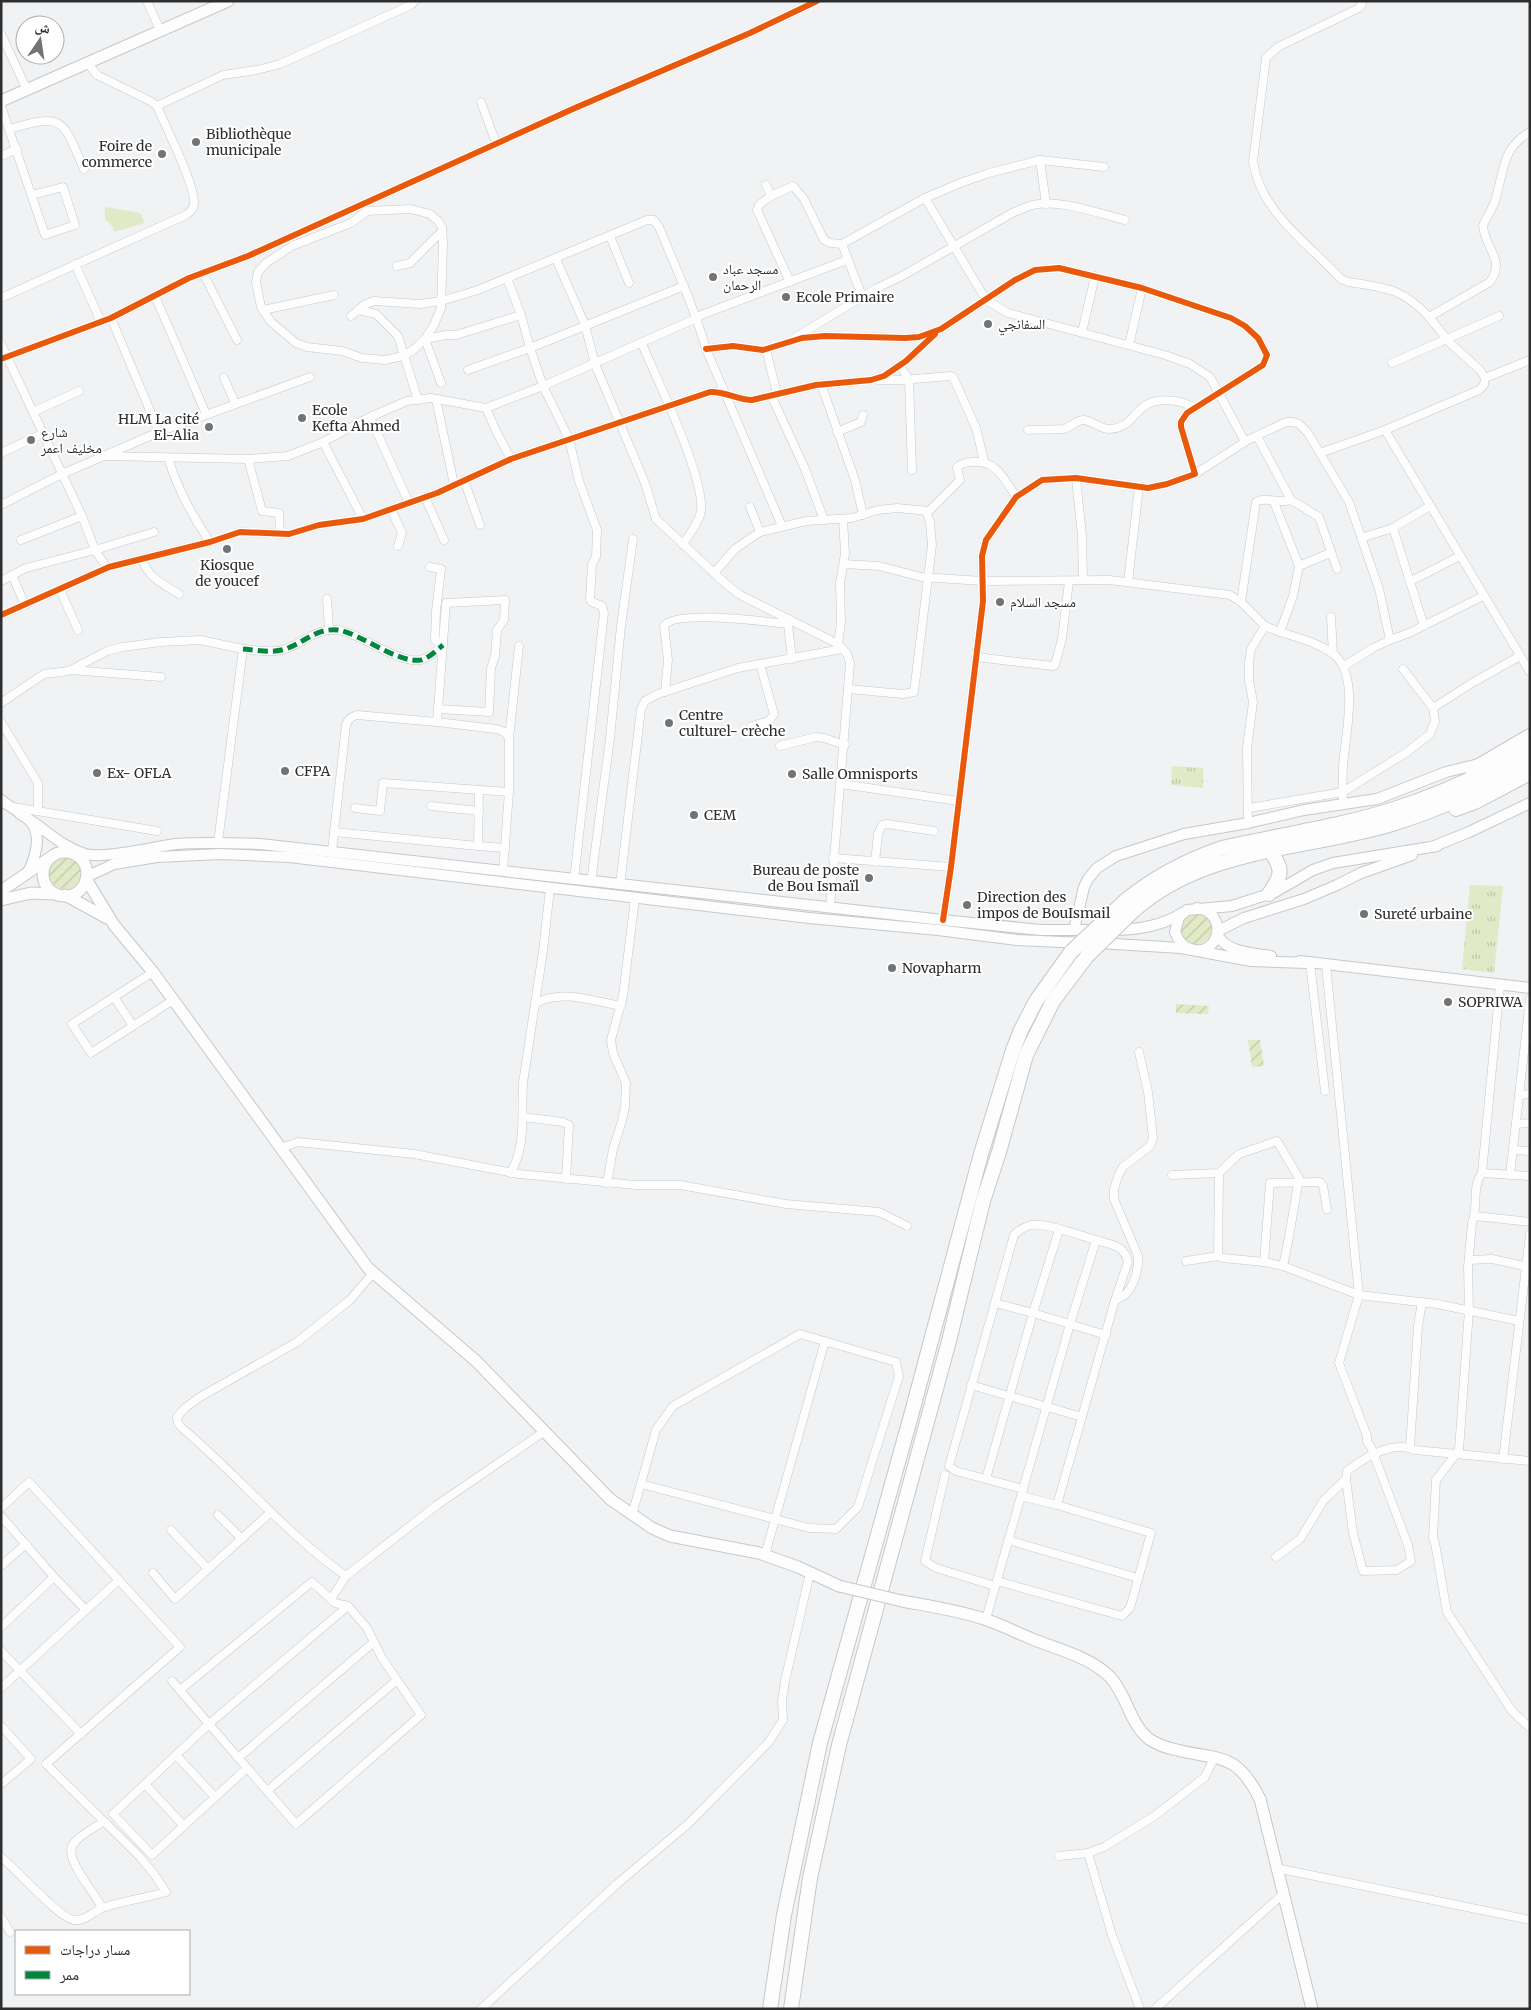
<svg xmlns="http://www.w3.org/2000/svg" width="1531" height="2010" viewBox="0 0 1531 2010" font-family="Merriweather,'Noto Naskh Arabic',serif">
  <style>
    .grass { fill: url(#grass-tufts) }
    .garden { fill: url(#garden-furrows) }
    .pitch { fill: #e1e9c6 }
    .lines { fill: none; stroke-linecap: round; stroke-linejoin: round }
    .street-casing { stroke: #c7c8ca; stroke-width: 9 }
    .secondary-casing { stroke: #c7c8ca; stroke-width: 12 }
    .primary-casing { stroke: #c7c8ca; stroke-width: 13 }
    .highway-casing { stroke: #c7c8ca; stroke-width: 16 }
    .street { stroke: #fdfdfd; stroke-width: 8 }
    .secondary { stroke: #fdfdfd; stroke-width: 10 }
    .primary { stroke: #fdfdfd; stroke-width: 11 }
    .highway { stroke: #fdfdfd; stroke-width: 14 }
    .primary-bridge-casing { stroke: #c7c8ca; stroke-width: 13; stroke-linecap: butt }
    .highway-bridge-casing { stroke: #c7c8ca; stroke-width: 16; stroke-linecap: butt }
    .primary-bridge { stroke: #fdfdfd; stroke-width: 11 }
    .highway-bridge { stroke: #fdfdfd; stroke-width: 14 }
    .quiet { stroke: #00873e; stroke-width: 5; stroke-dasharray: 10 5; stroke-linecap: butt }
    .cycleway-casing { stroke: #fff; stroke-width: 9 }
    .cycleway { stroke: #e8590c; stroke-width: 6 }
    .poi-dot { fill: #727374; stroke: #fff; stroke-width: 2 }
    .labels { text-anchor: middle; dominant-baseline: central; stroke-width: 4; stroke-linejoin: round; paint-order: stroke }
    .poi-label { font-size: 14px; fill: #2e2e2f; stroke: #fff; text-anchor: start }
  </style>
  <defs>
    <pattern id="grass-tufts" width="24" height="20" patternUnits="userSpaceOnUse" patternTransform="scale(1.25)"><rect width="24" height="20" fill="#e1e9c6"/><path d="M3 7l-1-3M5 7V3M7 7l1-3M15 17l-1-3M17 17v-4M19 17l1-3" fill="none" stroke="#c1c8aa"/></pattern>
    <pattern id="garden-furrows" width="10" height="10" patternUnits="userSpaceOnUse" patternTransform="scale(1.25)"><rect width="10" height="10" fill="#e1e9c6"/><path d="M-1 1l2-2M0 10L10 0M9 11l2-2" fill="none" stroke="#c1c8aa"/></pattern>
  </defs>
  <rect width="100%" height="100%" fill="#f1f2f4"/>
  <g class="grass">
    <polygon points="1172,766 1203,768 1203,788 1171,785"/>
    <polygon points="1470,885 1503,886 1494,973 1462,969"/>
  </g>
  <g class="garden">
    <circle cx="65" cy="873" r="16"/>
    <circle cx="1196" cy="928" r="16"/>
    <polygon points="1176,1004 1209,1006 1208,1014 1176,1013"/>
    <polygon points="1248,1040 1260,1040 1264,1066 1252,1067"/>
  </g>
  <polygon class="pitch" points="105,207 140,213 145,223 114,232 113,227 105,219"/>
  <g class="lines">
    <g class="street-casing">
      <g id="street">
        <polyline points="147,1 160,30"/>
        <path d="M1361,1L1362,4L1359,8L1278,47L1266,58L1253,161C1260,212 1309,244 1341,279L1349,282C1386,288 1402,288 1429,317"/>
        <polyline points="1,34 27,90"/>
        <polyline points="481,102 496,143"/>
        <polyline points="1,106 45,235 75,225 63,187 32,195"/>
        <polyline points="157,106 223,75 257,70 280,64 411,5 415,1"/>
        <path d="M10,129C65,112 62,120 84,169"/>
        <polyline points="1,156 17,149"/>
        <polyline points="766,185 771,196 759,205 757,210 790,282"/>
        <polyline points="771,196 793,186 804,199 824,240 830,243 842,244"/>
        <polyline points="925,198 986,300 1008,313 1165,355 1190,364 1210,377 1245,442"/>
        <polyline points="1046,204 1040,160 1104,167"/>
        <polygon points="411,209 430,214 438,221 442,227 443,243 441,308 434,325 425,339 413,350 403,356 385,360 362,358 342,351 307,347 296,343 271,322 261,307 256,282 258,272 266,263 292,246 351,223 367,211"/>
        <polyline points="610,236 629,283"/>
        <polyline points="556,259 585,325 595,364 645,483 656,519 727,585 740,595 838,644 847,654 850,663 830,908"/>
        <polyline points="75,264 101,322"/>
        <polyline points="397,266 410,263 442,231"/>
        <polyline points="203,273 237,340"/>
        <polyline points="507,278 521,315 530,348 543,386 569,439 579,481 597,530 596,557 592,564 590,599 592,602 602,606 604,613 574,880"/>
        <polyline points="155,296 206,414"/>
        <polyline points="862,296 842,244 925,198 963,182 989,173 1040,160"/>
        <path d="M1,298L186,215C190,212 194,209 194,203C194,182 166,128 157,106L150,101L97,75L88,63"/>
        <polyline points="263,310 334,295"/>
        <polyline points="358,310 376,314 398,336 418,400"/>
        <path d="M351,316L364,305L374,301L420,304L441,301L478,290L647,220H654L659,227C676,268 694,307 706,349L782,526"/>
        <polyline points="111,318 159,432"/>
        <polyline points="1082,332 1095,276"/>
        <path d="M796,337L875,289L902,276L1014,212C1020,210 1026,207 1032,205C1062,199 1096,213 1125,220"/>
        <polyline points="1,344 82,516 95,550 107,568"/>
        <path d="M642,344C655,375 710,487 700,515C697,525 688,536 683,545"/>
        <polyline points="1129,345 1142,288"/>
        <polyline points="706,349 733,346 763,350 802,338 825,336 905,338 919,337 941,329 1015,280 1035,270 1059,268 1142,288 1231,318 1245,326 1258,338 1267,355 1263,365 1187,413 1181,422 1181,427 1195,474 1167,484 1148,488 1076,478 1042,480 1016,497 986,540 982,556 983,601 951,867 943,920"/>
        <polyline points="766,349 777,394"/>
        <polyline points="1,359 111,318 189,278 248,256 575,108 750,33 817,1"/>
        <polyline points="1392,363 1499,316"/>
        <polyline points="900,366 909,379 912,470"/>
        <polyline points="468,370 530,348 684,286"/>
        <polyline points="224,378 235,403"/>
        <polyline points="1485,378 1530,360"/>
        <polyline points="878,380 902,380 950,376 953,377 976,428 984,461"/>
        <polyline points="441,383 425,339 446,335 456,335 521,315"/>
        <polyline points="821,384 855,480 863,515"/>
        <polyline points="771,395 805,469 824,520"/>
        <polyline points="436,399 454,484"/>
        <polyline points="486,408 497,433 511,459"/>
        <polyline points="33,412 79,391"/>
        <polyline points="370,417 409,503"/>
        <path d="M1028,430C1040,429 1052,430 1063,429C1071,428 1075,420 1084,420C1093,421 1100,429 1109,429C1129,429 1133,413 1146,405C1159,397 1183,400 1194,408"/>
        <polyline points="1385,430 1530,672"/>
        <polyline points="837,432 861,422 863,415"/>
        <polyline points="1257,436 1291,500 1319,517 1337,569"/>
        <polyline points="323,442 363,519"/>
        <polyline points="1,453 42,434"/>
        <path d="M1320,453L1385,430L1479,390L1484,385L1485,378L1480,370L1450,343L1429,317L1490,282C1506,259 1485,249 1483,226C1486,217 1492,210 1495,201C1504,173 1501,148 1530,132"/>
        <polyline points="105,456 248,459 288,456 321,443 370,417 407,401 431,398 486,408 543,386 697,318 701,315 847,260"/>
        <path d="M168,458C178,489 191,515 210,542"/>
        <polyline points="248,459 262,511 279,513 280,535"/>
        <polyline points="1195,474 1248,440 1286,422 1293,422 1299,424 1308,433 1349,502 1379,589 1390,640 1409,633 1483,596"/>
        <polyline points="1076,478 1082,536 1083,580"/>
        <polyline points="464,480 480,525"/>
        <polyline points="425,497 444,540"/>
        <polyline points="1274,502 1299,566 1293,596 1280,632"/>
        <polyline points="1,505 62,474 159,432 310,377"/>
        <polyline points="750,507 760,532"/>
        <polyline points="391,509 402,533 398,546"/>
        <polyline points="1393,528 1424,626"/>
        <polyline points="1361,538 1393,528 1430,506"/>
        <polyline points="21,540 82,516"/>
        <path d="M142,559C149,579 162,583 179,594"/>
        <polyline points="844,564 879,566 921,577 983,581 1109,580 1230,595 1241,602 1265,626 1251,649 1249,663 1249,680 1253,702 1247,748 1248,823"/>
        <polyline points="1299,566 1330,553"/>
        <path d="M714,573L735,549L760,532L806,521L852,518L878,510L897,508L929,511L960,480L957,467C961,464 966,462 972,462C996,459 1005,480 1016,497"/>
        <polyline points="12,575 25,605"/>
        <polyline points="1,581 26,568 95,550 154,532"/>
        <polyline points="1411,581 1460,556"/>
        <polyline points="1128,582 1139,487"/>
        <polyline points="60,590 78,630"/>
        <polyline points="327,599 329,630"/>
        <path d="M1241,602L1256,502C1265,496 1280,504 1291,500"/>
        <path d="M1,615L109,567L210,542L240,532L289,534L319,525L363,519L437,493L511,459L710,392C725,391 737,400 752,400L816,385L871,380L884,376L906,361L937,332"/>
        <polyline points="1331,617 1333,654"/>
        <polyline points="788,624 792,659"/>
        <path d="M1265,626C1287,636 1312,639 1332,653C1361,673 1345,736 1343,766C1342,779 1343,792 1343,805"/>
        <polyline points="838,644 841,622 840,583 845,554 843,519"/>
        <path d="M243,649C257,650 274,654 288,648C306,641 317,628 338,630C360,633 398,664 421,660C429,658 437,650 443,645L435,640L436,611L441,569L430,567"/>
        <polyline points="976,657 1053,666 1055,665 1062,639 1069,581"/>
        <polyline points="1344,666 1373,648 1390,640"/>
        <polyline points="71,670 161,677"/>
        <polyline points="848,689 903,694 914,692 932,545 930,522 926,511"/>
        <path d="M665,692L668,660L664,626C674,609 768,622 788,624L789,619"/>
        <polyline points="1,703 44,674 69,671 107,651 123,647 161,642 200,640 243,649 218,842"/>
        <polyline points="1433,708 1472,683 1520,656"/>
        <polyline points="1,722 38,783 38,811"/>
        <path d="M437,722C440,682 443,643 446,603L505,600L504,620L497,630L495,656L491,668L489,712L438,709"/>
        <polyline points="752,726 769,721 774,714 760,664"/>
        <polyline points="509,738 519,646"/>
        <polyline points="780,746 816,737 824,738 845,745"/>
        <polyline points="841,784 959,801"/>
        <polyline points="431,806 479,811"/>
        <polyline points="13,807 157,831"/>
        <polyline points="355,808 380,811 383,783 509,792"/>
        <polyline points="1249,808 1343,792 1407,752 1430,734 1435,721 1433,708 1403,669"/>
        <polyline points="334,832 478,846 505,848"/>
        <polyline points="478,846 479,790"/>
        <path d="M332,851L346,725C348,719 351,717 357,715L437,722L496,729L505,732L509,738V792L503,871"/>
        <polyline points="833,858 951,867"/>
        <polyline points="875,862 878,834 882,825 887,824 934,831"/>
        <polyline points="591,882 610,738 621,626 633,539"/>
        <polyline points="620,885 641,709 645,701 658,694 738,668 842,649"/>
        <polyline points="1310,963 1325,1091"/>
        <polyline points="1326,965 1359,1295 1437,1304 1519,1321"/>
        <polyline points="153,972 114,997 133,1026 173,1000"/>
        <path d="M1500,985L1482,1173C1471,1188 1479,1206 1472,1223L1468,1267L1469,1310L1459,1450L1436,1480L1433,1538L1435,1543L1447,1612L1512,1711L1530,1728"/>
        <polyline points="114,997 72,1024 91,1053 133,1026"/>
        <path d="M536,1003C562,989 592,1001 621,1006"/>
        <polyline points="1519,1095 1530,1094"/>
        <polyline points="523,1117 563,1122 569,1125 566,1179"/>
        <polyline points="1516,1124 1530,1123"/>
        <polyline points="281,1148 298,1142 414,1154 519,1174 636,1185 680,1185 786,1204 879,1212 907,1226"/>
        <polyline points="1513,1150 1530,1151"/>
        <path d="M510,1173C527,1147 521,1112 523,1083L543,951L550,889"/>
        <polyline points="1482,1173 1530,1176"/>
        <polyline points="1172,1175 1219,1173 1239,1154 1277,1141 1299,1178 1289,1237 1283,1266"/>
        <polyline points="1510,1175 1530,999"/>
        <polyline points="607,1183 613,1149 622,1121 625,1107 626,1083 613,1053 611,1040 623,996 635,898"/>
        <polyline points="1475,1216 1530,1222"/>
        <polyline points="1059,1230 1033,1313 1106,1335"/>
        <polyline points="1218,1256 1219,1173"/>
        <polyline points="1469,1260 1492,1259 1529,1267"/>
        <polyline points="1186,1261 1218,1256 1223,1258 1264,1262 1283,1266 1359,1295 1339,1363 1367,1436 1367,1442 1371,1447 1408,1545 1411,1561 1397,1570 1363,1571 1353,1533 1346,1479 1324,1500 1300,1539 1276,1557"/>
        <polyline points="1264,1262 1270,1183 1320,1182 1323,1186 1327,1209"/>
        <polyline points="995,1303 1033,1313"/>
        <polyline points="971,1385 1082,1417"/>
        <polyline points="1410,1447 1418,1326 1422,1302"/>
        <polyline points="1503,1459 1530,1234"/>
        <polyline points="945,1475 925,1561 936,1568 995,1586"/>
        <polyline points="986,1479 1031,1320"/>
        <path d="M1346,1479L1347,1471C1364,1458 1393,1440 1415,1450L1530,1461"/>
        <path d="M1023,1489L956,1471L949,1466L1014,1235C1019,1230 1024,1227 1031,1225C1045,1222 1081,1236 1096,1240"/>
        <path d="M1021,1496L1057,1505L1115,1300C1132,1296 1139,1272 1138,1256L1114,1199V1189L1118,1176L1123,1167L1150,1146L1153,1138L1148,1092L1139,1052"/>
        <path d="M1,1508L29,1482L180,1647L46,1764L140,1857L154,1874L166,1892C145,1898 122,1901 102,1908C93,1912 84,1922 74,1920C60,1919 15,1868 1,1857"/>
        <polyline points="218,1515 242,1539"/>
        <polyline points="632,1515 656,1430 673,1406 800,1334 896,1362 899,1376 858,1507 836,1529 809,1528 641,1484"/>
        <polyline points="1,1516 54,1577 86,1610 119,1580"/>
        <polyline points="171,1530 208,1569"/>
        <polyline points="1008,1540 1138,1578"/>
        <polyline points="765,1555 825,1341"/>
        <polyline points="1,1566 26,1544"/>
        <polyline points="153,1573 175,1599 271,1512"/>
        <path d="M346,1576C286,1534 238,1475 182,1428L178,1423L177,1417L185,1408L200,1397L297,1342L350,1300L373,1273"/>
        <polyline points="997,1581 1122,1616 1130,1608 1151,1533 1057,1505"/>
        <polyline points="331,1599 346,1576 437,1505 545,1431"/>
        <path d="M986,1619L1070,1324L1096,1240C1111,1245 1124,1244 1128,1262L1115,1300"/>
        <polyline points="1,1627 54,1577"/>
        <polyline points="1,1651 81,1734"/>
        <path d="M172,1681C213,1729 254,1776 296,1824L421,1715L382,1658L367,1628L348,1606L335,1603L312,1582L180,1690"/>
        <polyline points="1,1688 88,1608"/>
        <polyline points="1,1726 31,1759 1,1784"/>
        <polyline points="176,1755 215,1797"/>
        <polyline points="238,1758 374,1642"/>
        <polyline points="247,1768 152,1855 113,1814 209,1724 348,1606"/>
        <polyline points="145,1784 184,1826"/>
        <polyline points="267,1791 397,1680"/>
        <polyline points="1088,1853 1112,1935 1140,2009"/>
        <polyline points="1059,1856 1088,1853 1104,1847 1153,1817 1205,1777 1215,1756"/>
        <polyline points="1276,1868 1530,1920"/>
        <path d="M102,1908C96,1893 61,1857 74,1843C81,1834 94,1828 103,1822"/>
        <polyline points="1,1917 10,1932"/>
        <polyline points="481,2009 617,1884 688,1824 768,1743 783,1720 782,1701 785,1681 810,1573"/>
        <polyline points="1155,2009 1283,1894"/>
      </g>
    </g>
    <g class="secondary-casing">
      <g id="secondary">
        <path d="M1,800C10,807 22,813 30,821C43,835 35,859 27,874"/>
        <path d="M20,814C43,826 59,846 85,854C103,859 154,847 176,844C204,842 231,843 260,844L943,920L1041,930H1097"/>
        <polyline points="1432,847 1469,832 1530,803"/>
        <polyline points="86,877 114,864 157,857 220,854 289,857 809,918 938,930 1017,940 1084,943"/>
        <path d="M1197,908C1230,913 1219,958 1191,949C1182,947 1178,940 1175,932L1179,917L1187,910L1232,906L1275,892L1313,870L1333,863L1437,846"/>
        <polyline points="1074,930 1084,887 1088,879 1097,868 1116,856 1184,834 1248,823 1304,810 1377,799 1446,772 1479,764"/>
        <path d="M1111,930C1136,930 1161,927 1182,913"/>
        <polyline points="1218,931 1244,918 1304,899 1337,885 1361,873 1412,855"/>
        <path d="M1217,934C1226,953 1253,953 1271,956"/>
        <polyline points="1098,943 1181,948 1251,961 1307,963"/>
        <polyline points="1300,961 1530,988"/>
      </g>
    </g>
    <g class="primary-casing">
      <g id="primary">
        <polyline points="1,101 228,1"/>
        <circle cx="65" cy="874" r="22"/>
        <polyline points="86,879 114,925 153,972 368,1268 476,1361 610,1499 652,1528 670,1536 759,1553 798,1567 839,1586"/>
        <polyline points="1,891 48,859"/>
        <polyline points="65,895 107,918"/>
        <polyline points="1,900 31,893 56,894"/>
        <path d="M902,1601C929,1606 957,1610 984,1619C1003,1625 1021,1635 1040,1642C1064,1651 1093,1659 1111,1678C1127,1696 1130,1724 1149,1739C1158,1745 1167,1748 1177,1750C1222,1761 1236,1752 1260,1799L1312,2009"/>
      </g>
    </g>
    <g class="highway-casing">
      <g id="highway">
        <polyline points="1472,770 1530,736"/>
        <polyline points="1456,809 1475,802 1530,773"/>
        <path d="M1269,894C1283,874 1283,870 1270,850"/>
        <path d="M1125,901C1154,877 1187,860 1222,848C1279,835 1338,827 1394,809C1442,794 1486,773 1530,748"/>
        <path d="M1133,911C1205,847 1305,850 1392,824C1441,809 1486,788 1530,762"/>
        <polyline points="770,2009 784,1915 820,1743 912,1412 981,1154 1013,1050 1021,1030 1036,1001 1071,952"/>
        <polyline points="791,2009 810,1878 839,1745 949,1341 983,1201 999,1152 1026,1055 1053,1001 1087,956"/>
      </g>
    </g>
    <use href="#street" class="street"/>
    <use href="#secondary" class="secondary"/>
    <use href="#primary" class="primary"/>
    <use href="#highway" class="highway"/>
    <g class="primary-bridge-casing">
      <polyline id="primary-bridge" points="839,1586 902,1601"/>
    </g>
    <g class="highway-bridge-casing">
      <g id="highway-bridge">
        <polyline points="1071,952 1125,901"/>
        <polyline points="1087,956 1133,911"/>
      </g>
    </g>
    <use href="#primary-bridge" class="primary-bridge"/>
    <use href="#highway-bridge" class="highway-bridge"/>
    <path class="quiet" d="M243,649C257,650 274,654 288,648C306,641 317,628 338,630C360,633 398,664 421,660C429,658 437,650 443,645"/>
    <g class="cycleway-casing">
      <g id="cycleway">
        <polyline points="706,349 733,346 763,350 802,338 825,336 905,338 919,337 941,329 1015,280 1035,270 1059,268 1142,288 1231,318 1245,326 1258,338 1267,355 1263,365 1187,413 1181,422 1181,427 1195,474 1167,484 1148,488 1076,478 1042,480 1016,497 986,540 982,556 983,601 951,867 943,920"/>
        <polyline points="1,359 111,318 189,278 248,256 575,108 750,33 817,1"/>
        <path d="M1,615L109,567L210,542L240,532L289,534L319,525L363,519L437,493L511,459L710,392C725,391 737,400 752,400L816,385L871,380L884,376L906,361L935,334"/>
      </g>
    </g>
    <use href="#cycleway" class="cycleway"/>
  </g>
  <g class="poi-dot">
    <circle cx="196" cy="142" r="5"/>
    <circle cx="162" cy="154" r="5"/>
    <circle cx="713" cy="277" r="5"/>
    <circle cx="786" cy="297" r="5"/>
    <circle cx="988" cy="324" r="5"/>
    <circle cx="302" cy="418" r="5"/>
    <circle cx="209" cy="427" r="5"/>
    <circle cx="31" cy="440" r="5"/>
    <circle cx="227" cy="549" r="5"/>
    <circle cx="1000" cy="602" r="5"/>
    <circle cx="669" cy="723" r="5"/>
    <circle cx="285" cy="771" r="5"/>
    <circle cx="97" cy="773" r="5"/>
    <circle cx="792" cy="774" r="5"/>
    <circle cx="694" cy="815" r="5"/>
    <circle cx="869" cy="878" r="5"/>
    <circle cx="967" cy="905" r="5"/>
    <circle cx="1364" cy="914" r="5"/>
    <circle cx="892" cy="968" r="5"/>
    <circle cx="1448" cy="1002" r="5"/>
  </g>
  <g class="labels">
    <g class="poi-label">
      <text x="206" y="134">Bibliothèque<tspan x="206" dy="16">municipale</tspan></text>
      <text x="152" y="146" text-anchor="end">Foire de<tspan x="152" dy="16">commerce</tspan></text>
      <text x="723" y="269">مسجد عباد<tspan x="723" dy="16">الرحمان</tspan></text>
      <text x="796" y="297">Ecole Primaire</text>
      <text x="998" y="324">السفانجي</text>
      <text x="312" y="410">Ecole<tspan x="312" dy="16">Kefta Ahmed</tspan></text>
      <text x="199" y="419" text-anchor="end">HLM La cité<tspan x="199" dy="16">El-Alia</tspan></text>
      <text x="41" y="432">شارع<tspan x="41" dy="16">مخليف اعمر</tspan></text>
      <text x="227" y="565" text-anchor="middle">Kiosque<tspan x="227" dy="16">de youcef</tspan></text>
      <text x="1010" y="602">مسجد السلام</text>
      <text x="679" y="715">Centre<tspan x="679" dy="16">culturel- crèche</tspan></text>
      <text x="295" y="771">CFPA</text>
      <text x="107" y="773">Ex- OFLA</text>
      <text x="802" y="774">Salle Omnisports</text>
      <text x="704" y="815">CEM</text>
      <text x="859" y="870" text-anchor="end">Bureau de poste<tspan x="859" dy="16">de Bou Ismaïl</tspan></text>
      <text x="977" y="897">Direction des<tspan x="977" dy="16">impos de BouIsmail</tspan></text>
      <text x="1374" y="914">Sureté urbaine</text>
      <text x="902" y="968">Novapharm</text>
      <text x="1458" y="1002">SOPRIWA</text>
    </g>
  </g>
  <rect width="1531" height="2010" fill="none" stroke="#2e2e2f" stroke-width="5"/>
  <rect x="15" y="1930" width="175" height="65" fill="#ffffff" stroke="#ababac"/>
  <rect x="25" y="1946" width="25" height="8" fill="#e8590c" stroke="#ababac"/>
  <text x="60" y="1955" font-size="15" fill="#2e2e2f">مسار دراجات</text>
  <rect x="25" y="1971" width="25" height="8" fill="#00873e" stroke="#ababac"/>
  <text x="60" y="1980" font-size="15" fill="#2e2e2f">ممر</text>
  <g transform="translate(40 40) rotate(13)"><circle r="24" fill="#ffffff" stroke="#ababac"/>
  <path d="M0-4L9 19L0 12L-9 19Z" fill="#727374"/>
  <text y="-8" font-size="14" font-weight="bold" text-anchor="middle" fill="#2e2e2f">ش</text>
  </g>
</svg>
